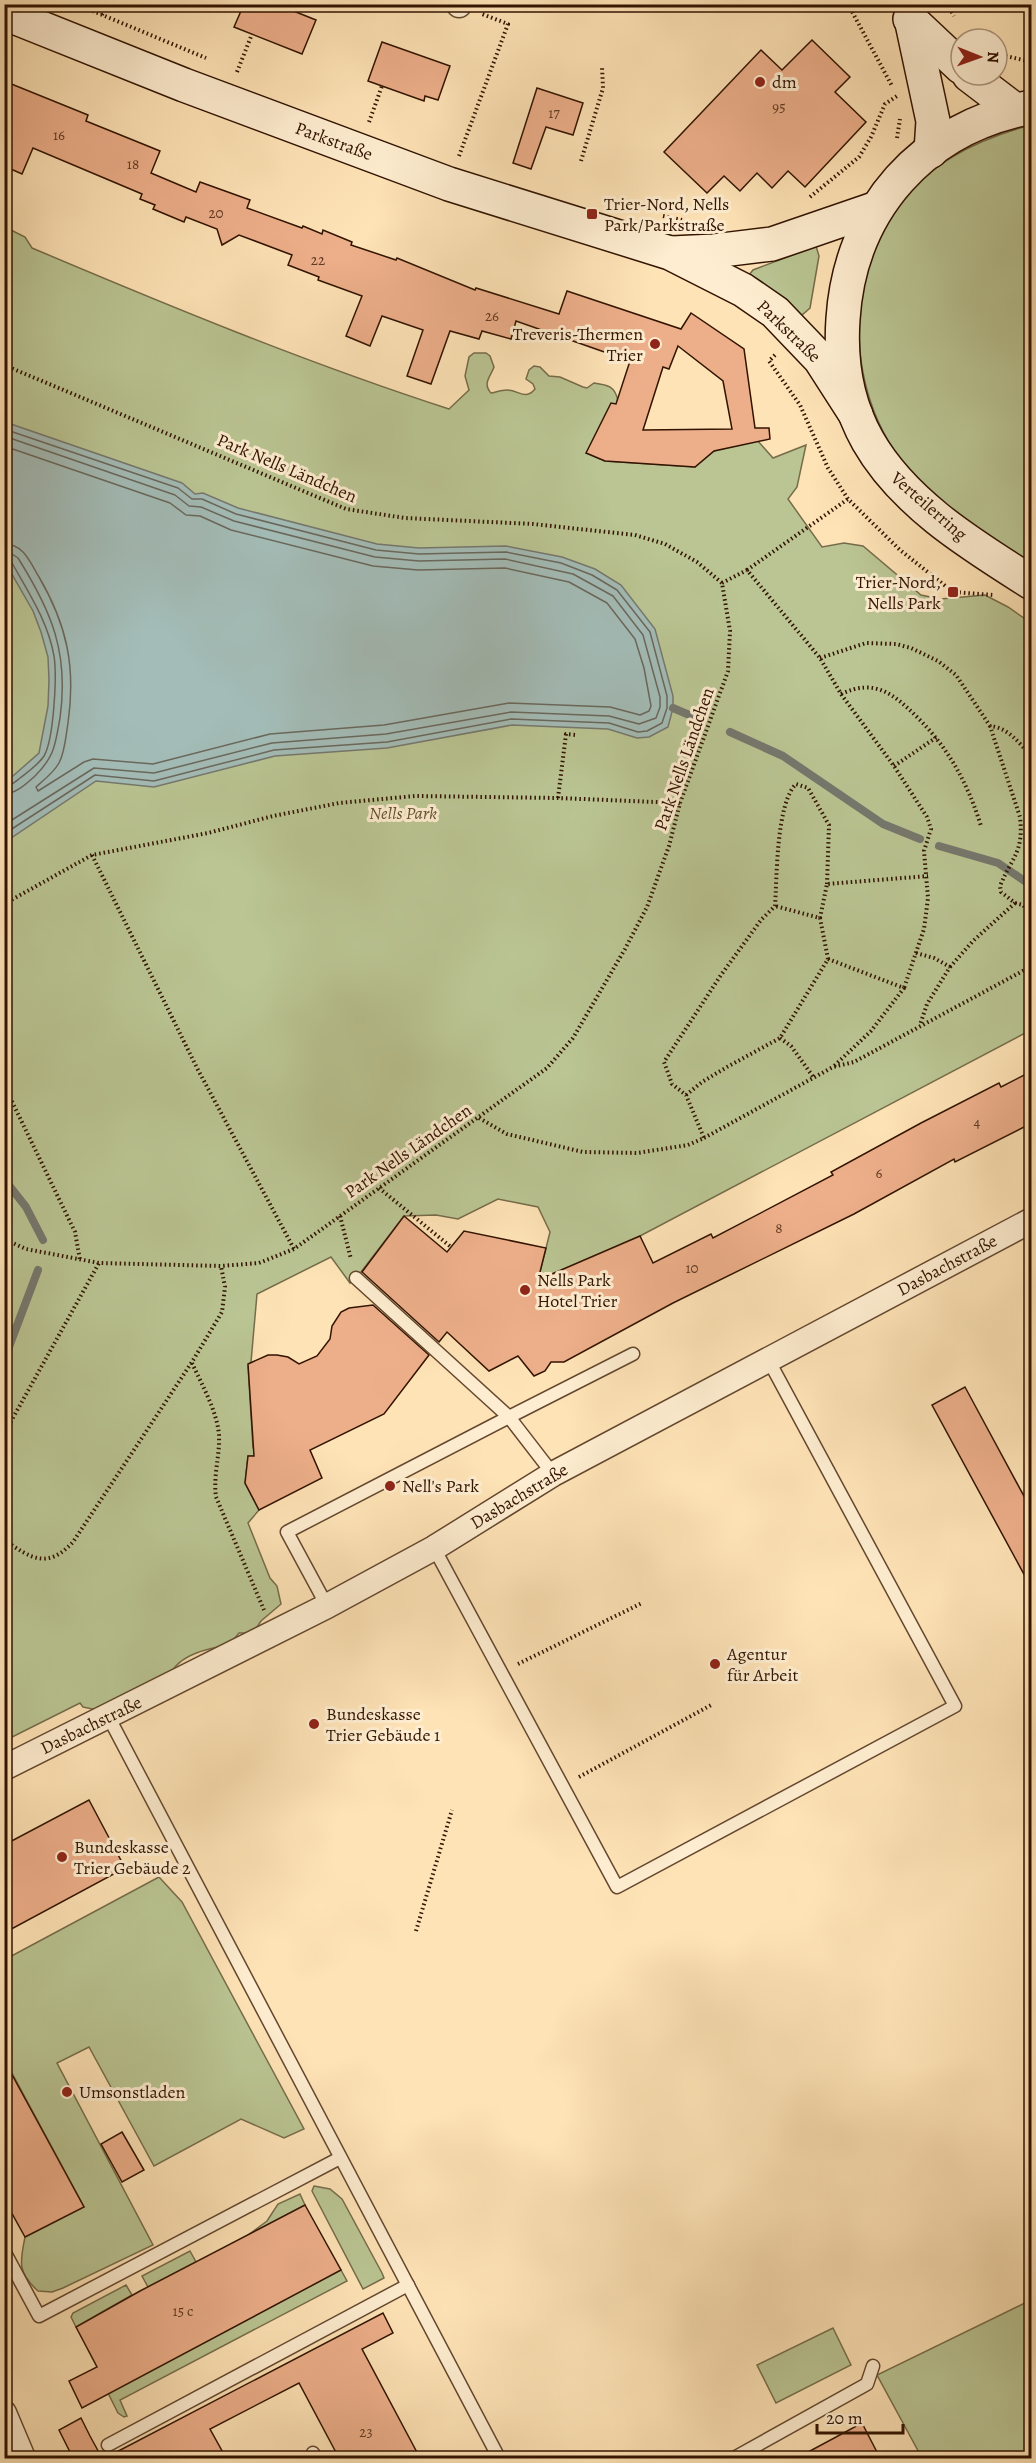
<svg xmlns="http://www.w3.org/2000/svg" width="1036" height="2463" viewBox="0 0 1036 2463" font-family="Alegreya,serif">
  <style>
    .green { fill: #bac593; stroke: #766c4a; stroke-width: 1.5 }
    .water { fill: #a3bcb7; stroke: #75786e; stroke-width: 1.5 }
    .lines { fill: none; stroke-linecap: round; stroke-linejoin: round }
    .shore { stroke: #6a685c; stroke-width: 1.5 }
    .stream { stroke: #75786e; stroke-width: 8 }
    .building { fill: #edaf8a; stroke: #311300; stroke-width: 1.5; fill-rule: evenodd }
    .lane-casing { stroke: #64472e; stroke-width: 15 }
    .street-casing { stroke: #64472e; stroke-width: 27 }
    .secondary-casing { stroke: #311300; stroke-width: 36 }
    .path { stroke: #311300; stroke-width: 4; stroke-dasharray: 1.5 3; stroke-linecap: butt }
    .lane { stroke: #feedd0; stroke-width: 12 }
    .street { stroke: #feedd0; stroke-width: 24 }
    .secondary { stroke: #feedd0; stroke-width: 33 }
    .poi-dot { fill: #8f2418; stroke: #feedd0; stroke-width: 2 }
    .labels { text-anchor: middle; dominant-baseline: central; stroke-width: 6; stroke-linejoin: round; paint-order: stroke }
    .number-label { font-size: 15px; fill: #603a22 }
    .poi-label { font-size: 18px; fill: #311300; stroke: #feedd0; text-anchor: start }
    .street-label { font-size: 18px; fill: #311300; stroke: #feedd0 }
    .park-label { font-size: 18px; font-style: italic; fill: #615133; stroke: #feedd0 }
  </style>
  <rect width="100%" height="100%" fill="#fee3b6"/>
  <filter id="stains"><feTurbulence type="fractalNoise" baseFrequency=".00333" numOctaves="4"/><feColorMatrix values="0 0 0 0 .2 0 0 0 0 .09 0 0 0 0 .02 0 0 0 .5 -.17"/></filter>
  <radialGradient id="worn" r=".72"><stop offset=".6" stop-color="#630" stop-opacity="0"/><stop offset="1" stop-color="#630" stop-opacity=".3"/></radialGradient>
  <g class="green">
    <path d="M1031,125V564C984,535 923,497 893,449C833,354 852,218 952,157C977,142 1004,132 1031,125Z"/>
    <path d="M5,227L25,237L32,248C169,306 307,363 449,409L469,390L465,376L469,357L474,353H486L490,356L494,367C491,376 482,383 491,393C496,392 502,390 507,390C519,390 525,401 535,389L533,384L526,379L529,370L534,366L540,367L549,376L560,377L583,387L587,388L594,383C608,385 615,386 618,401L596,457L605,461L695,467L714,451L757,440L773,458L806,445L797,487L788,499L822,547L844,543L863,546L921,595L940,599L985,595L1008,607L1031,623V1030L640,1236L538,1280L550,1232L538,1207L498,1199L458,1219L436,1215L404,1216L361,1272L350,1283L331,1257L257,1294L251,1362L248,1366L253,1448L261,1456H248L245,1483L259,1510L248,1523L270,1578L277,1586L281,1604L261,1621L253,1633H239L229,1645C210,1648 179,1654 170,1675C167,1684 166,1694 162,1703C136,1712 110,1713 83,1707L80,1703L8,1739L5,1751Z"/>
    <polygon points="816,246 819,256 810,308 795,321 750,281 749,275 753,270"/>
    <path d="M159,1877L182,1902L304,2129L284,2138L241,2119L154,2166L89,2047L57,2063L153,2245L63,2288L52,2292L38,2291C17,2272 20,2262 25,2237L84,2207L5,2060L4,1960Z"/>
    <polygon points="314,2186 330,2189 342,2199 382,2273 384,2278 382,2279 363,2289 312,2191"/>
    <polygon points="300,2194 305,2205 248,2235 267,2221 278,2204"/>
    <polygon points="190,2251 196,2262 148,2287 142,2276"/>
    <polygon points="341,2270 347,2281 120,2400 127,2416 124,2417 118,2413 108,2393"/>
    <polygon points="126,2285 132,2295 76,2327 71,2317 73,2313"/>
    <polygon points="1031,2300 1031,2458 922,2458 877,2375"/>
    <polygon points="833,2328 851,2365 776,2403 757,2365"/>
  </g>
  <polygon class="water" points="5,422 182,483 195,494 203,493 238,508 377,544 419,548 506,546 562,557 595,569 621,585 655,629 673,696 673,708 668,727 649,737 637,738 608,729 512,725 387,748 275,756 154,787 96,781 5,842 5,783 39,753 48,706 49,680 48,657 41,632 33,611 5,562"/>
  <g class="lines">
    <g class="shore">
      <polyline points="4,429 178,488 192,499 202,499 236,514 376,550 419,554 506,552 561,563 592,575 617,590 650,632 667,696 667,708 662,723 647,731 638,732 609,723 511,719 387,742 274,750 154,781 95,775 4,834"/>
      <polyline points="4,436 175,495 189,506 201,507 234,521 375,557 419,561 505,559 573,574 613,596 643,635 660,697 660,707 656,718 639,724 609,716 511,712 386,734 272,743 154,773 94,768 4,825"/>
      <path d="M4,446L170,503L186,515L200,516L231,530L373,566L418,570L505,568L569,582L607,603L635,639L644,668L651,706L649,711L640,715L610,707L509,703L384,725L270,734L153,764L93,759L84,762L38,791L36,787C44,780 54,772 59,763C65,752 66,735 68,723C76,667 67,625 39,577C30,562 24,544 4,544"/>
      <path d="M4,553L12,554L18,558C52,612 69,653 60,718C55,745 55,756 35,776C27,783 16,794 4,794"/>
      <path d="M4,560L12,563C29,593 48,622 54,656C57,675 54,739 44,756C39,764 28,772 20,778C15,782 11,786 4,787"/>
    </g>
    <g class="stream">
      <polyline points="673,708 701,720"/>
      <polyline points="730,732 783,756 883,824 920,839"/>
      <polyline points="939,846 998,863 1032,886"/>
      <polyline points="4,1179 26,1207 43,1240"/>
      <polyline points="4,1360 38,1270"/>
    </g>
  </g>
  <g class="building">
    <polygon points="244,4 276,4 316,20 302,54 234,27"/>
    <polygon points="812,40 850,77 835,92 866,122 805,187 788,171 772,188 757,173 740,191 724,176 707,193 664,152 761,50 782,70"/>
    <polygon points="382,42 450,66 438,100 425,96 424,101 368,81"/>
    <path d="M4,81L88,115L86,121L160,151L151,173L196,192L200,182L250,200L247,208L302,228L303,226L322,234L323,230L352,242L351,245L396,260L397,258L475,290L476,288L559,314L567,291L681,329L691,313L744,349L755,428H769L770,439L714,451L695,467L605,461L586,453L611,403L616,404L630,361L516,321L511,339L482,331L479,339L450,331L431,384L407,376L423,330L382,316L370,346L346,336L362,296L318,280L319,277L288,265L292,255L239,235L222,245L217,229L186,217L184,222L153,209L155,205L140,199L142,194L33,148L22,174L4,166ZM678,346L723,381L732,429L643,430L663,367L669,369Z"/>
    <polygon points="537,88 583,103 573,135 546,127 531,169 513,163"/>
    <polygon points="1032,1071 1032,1123 955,1162 954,1159 854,1214 673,1303 564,1362 551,1362 545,1371 534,1376 518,1356 489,1371 447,1332 439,1342 362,1272 404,1216 447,1252 464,1231 546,1248 538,1280 640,1236 653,1263 711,1234 713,1238 833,1175 831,1172 921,1123 999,1083 1001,1087"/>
    <polygon points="373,1305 429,1355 384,1414 310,1450 322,1478 259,1510 245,1483 248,1456 254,1456 248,1364 268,1355 277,1355 288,1357 299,1364 317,1356 330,1339 332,1326 341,1312 349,1308"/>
    <polygon points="965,1387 1032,1511 1032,1589 932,1405"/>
    <polygon points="89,1800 125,1868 4,1933 4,1845"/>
    <polygon points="4,2060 84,2207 25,2237 4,2199"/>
    <polygon points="122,2132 144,2170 122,2182 101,2144"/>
    <polygon points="305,2205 341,2270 82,2408 69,2381 97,2367 76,2327 140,2291"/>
    <polygon points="383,2313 393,2333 362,2349 420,2458 339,2458 299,2383 210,2429 226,2458 105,2458"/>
    <polygon points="81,2418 90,2436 102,2458 73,2458 59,2430"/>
    <polygon points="862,2423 880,2458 797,2458"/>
  </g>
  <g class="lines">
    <g class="lane-casing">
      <g id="lane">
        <polyline points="356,1278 509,1417 633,1354"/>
        <polyline points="434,1548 617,1887 955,1706 769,1361"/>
        <polyline points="327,1606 287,1532 509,1417 553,1474"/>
        <polyline points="108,1716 499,2458"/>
        <polyline points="4,2251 39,2316 340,2158"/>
        <polyline points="108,2445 408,2285"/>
        <polyline points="313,2453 316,2458"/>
        <polyline points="734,2458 867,2384 873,2366"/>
      </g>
    </g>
    <g class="street-casing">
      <g id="street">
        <polyline points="459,5 459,4"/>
        <polyline points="4,1768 327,1606 434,1548 553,1474 1032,1220"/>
        <polyline points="4,2413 23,2458"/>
      </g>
    </g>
    <g class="secondary-casing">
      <g id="secondary">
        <polyline points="4,13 184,85 449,184 670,253 743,290 775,312 820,359 856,415"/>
        <polyline points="910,19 961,67"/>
        <polyline points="912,23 933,121 931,151"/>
        <polyline points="969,75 1015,110"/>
        <path d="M1032,107C923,127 850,209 843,319C840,362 847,404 868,441C904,504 972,545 1032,583"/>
        <polyline points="672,253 714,251 772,244 874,209"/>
      </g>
    </g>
    <g class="path">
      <polyline points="76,4 206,58"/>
      <polyline points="848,4 892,86"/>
      <polyline points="947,4 954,16"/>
      <polyline points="102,15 106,4"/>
      <polyline points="997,54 1032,62"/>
      <polyline points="237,72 252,34"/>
      <polyline points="369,122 382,86"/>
      <polyline points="897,138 900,119"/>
      <polyline points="459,156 508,24 482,14"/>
      <polyline points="581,161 603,88 602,67"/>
      <polyline points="810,197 859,157 871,137 885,104 897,96"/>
      <polyline points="663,216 682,220"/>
      <polyline points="775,355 769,361 800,405 828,468 848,499 900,550 953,592 993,595"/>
      <polyline points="4,365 346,509 405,518 533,524 635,535 665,544 697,562 722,583 730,631 728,671 680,803 669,846 647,907 625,949 573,1038 547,1068 294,1249 259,1263 221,1266 99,1263 26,1249 4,1239"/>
      <polyline points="747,570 848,499"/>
      <polyline points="722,583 747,570 820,658 841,694 894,766 927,817 931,829 924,851 928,898 924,929 904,988"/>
      <path d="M820,658L866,643L896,644L911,648L938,661L956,675L990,726C1009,728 1019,743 1032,757"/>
      <path d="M841,694C875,678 894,694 918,718C949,749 968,784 981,826"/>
      <polyline points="894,766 937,737"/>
      <polyline points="558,798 566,734 576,735"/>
      <polyline points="92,855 197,1068 294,1249"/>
      <polyline points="1015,903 1023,905 1032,916"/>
      <polyline points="4,904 92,855 208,833 273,816 339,803 415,796 558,798 680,803"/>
      <polyline points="820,918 827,884 928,876"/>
      <polyline points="916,953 934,958 950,967 927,1004 920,1025"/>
      <polyline points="828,959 904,988 871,1031 833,1067"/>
      <path d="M950,967L973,941L1015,903L1001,892L1000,886C1012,857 1024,852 1020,817L990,726"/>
      <polyline points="780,1038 791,1046 814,1078"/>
      <polyline points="4,1085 75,1232 80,1260"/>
      <polyline points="686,1095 702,1082 727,1067 780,1038 828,959 820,918 775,906"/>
      <path d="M479,1118L507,1134L583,1152L637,1153L688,1145L704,1138L686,1095L672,1084L664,1062L721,975L761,920L775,906C777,878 776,804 796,784L808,788L829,825L827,884"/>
      <polyline points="704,1138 833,1067 854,1062 1032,966"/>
      <polyline points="379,1188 451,1247"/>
      <polyline points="340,1216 351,1259"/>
      <path d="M192,1363C202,1385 217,1411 219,1435C220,1456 213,1475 216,1497L264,1610"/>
      <polyline points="4,1434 99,1263"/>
      <path d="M4,1540C31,1558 47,1570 73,1542L192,1362L222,1312L225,1287L221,1266"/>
      <polyline points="518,1664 642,1603"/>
      <polyline points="579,1777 713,1704"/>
      <polyline points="416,1931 452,1810"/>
    </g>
    <use href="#lane" class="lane"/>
    <use href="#street" class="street"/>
    <use href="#secondary" class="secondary"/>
  </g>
  <g class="poi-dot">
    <circle cx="760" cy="82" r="6"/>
    <rect x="586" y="208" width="12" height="12" rx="3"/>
    <circle cx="655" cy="344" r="6"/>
    <rect x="947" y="586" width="12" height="12" rx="3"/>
    <circle cx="525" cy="1290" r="6"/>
    <circle cx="390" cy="1486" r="6"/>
    <circle cx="715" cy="1664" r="6"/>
    <circle cx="314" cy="1724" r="6"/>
    <circle cx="62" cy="1857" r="6"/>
    <circle cx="67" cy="2092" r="6"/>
  </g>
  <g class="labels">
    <g class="number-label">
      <text x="779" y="107">95</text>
      <text x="554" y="113">17</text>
      <text x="59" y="135">16</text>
      <text x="133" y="164">18</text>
      <text x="216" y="213">20</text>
      <text x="318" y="260">22</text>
      <text x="492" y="316">26</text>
      <text x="977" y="1122">4</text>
      <text x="879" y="1173">6</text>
      <text x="779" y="1228">8</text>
      <text x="692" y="1268">10</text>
      <text x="183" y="2311">15 c</text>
      <text x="366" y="2432">23</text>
    </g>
    <g class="poi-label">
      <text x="772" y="82">dm</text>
      <text x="604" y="204">Trier-Nord, Nells<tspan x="604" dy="21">Park/Parkstraße</tspan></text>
      <text x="643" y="334" text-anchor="end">Treveris-Thermen<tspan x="643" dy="21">Trier</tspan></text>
      <text x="941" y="582" text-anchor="end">Trier-Nord,<tspan x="941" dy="21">Nells Park</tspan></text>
      <text x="537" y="1280">Nells Park<tspan x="537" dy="21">Hotel Trier</tspan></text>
      <text x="402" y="1486">Nell's Park</text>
      <text x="727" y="1654">Agentur<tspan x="727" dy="21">für Arbeit</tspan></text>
      <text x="326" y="1714">Bundeskasse<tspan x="326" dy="21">Trier Gebäude 1</tspan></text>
      <text x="74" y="1847">Bundeskasse<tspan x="74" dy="21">Trier Gebäude 2</tspan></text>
      <text x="79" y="2092">Umsonstladen</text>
    </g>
    <g class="street-label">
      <text transform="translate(334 141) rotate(20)">Parkstraße</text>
      <text transform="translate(789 331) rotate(44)">Parkstraße</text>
      <text transform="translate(287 468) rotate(23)">Park Nells Ländchen</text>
      <text transform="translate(929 506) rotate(41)">Verteilerring</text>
      <text transform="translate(684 759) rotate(-71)">Park Nells Ländchen</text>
      <text transform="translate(408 1151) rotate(-35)">Park Nells Ländchen</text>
      <text transform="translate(947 1265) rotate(-28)">Dasbachstraße</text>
      <text transform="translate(519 1496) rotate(-31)">Dasbachstraße</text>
      <text transform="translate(91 1725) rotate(-26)">Dasbachstraße</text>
    </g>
    <g class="park-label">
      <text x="403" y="813">Nells Park</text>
    </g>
  </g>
  <rect width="1036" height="2463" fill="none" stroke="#fee3b6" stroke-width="24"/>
  <rect x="6" y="6" width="1024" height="2451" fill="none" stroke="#311300" stroke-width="3"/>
  <rect x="12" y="12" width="1012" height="2439" fill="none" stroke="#311300" stroke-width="1.5"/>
  <g transform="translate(979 57) rotate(91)"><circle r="28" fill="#feedd0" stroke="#ac967d" stroke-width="1.5"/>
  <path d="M0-4.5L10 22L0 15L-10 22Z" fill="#8f2418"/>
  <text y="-9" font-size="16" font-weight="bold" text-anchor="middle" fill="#311300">N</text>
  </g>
  <path d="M817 2424v9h86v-9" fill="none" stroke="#311300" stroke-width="3"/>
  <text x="826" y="2424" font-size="18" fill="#311300" stroke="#feedd0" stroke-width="4.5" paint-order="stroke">20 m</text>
  <rect width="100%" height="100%" filter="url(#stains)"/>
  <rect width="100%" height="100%" fill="url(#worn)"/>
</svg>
